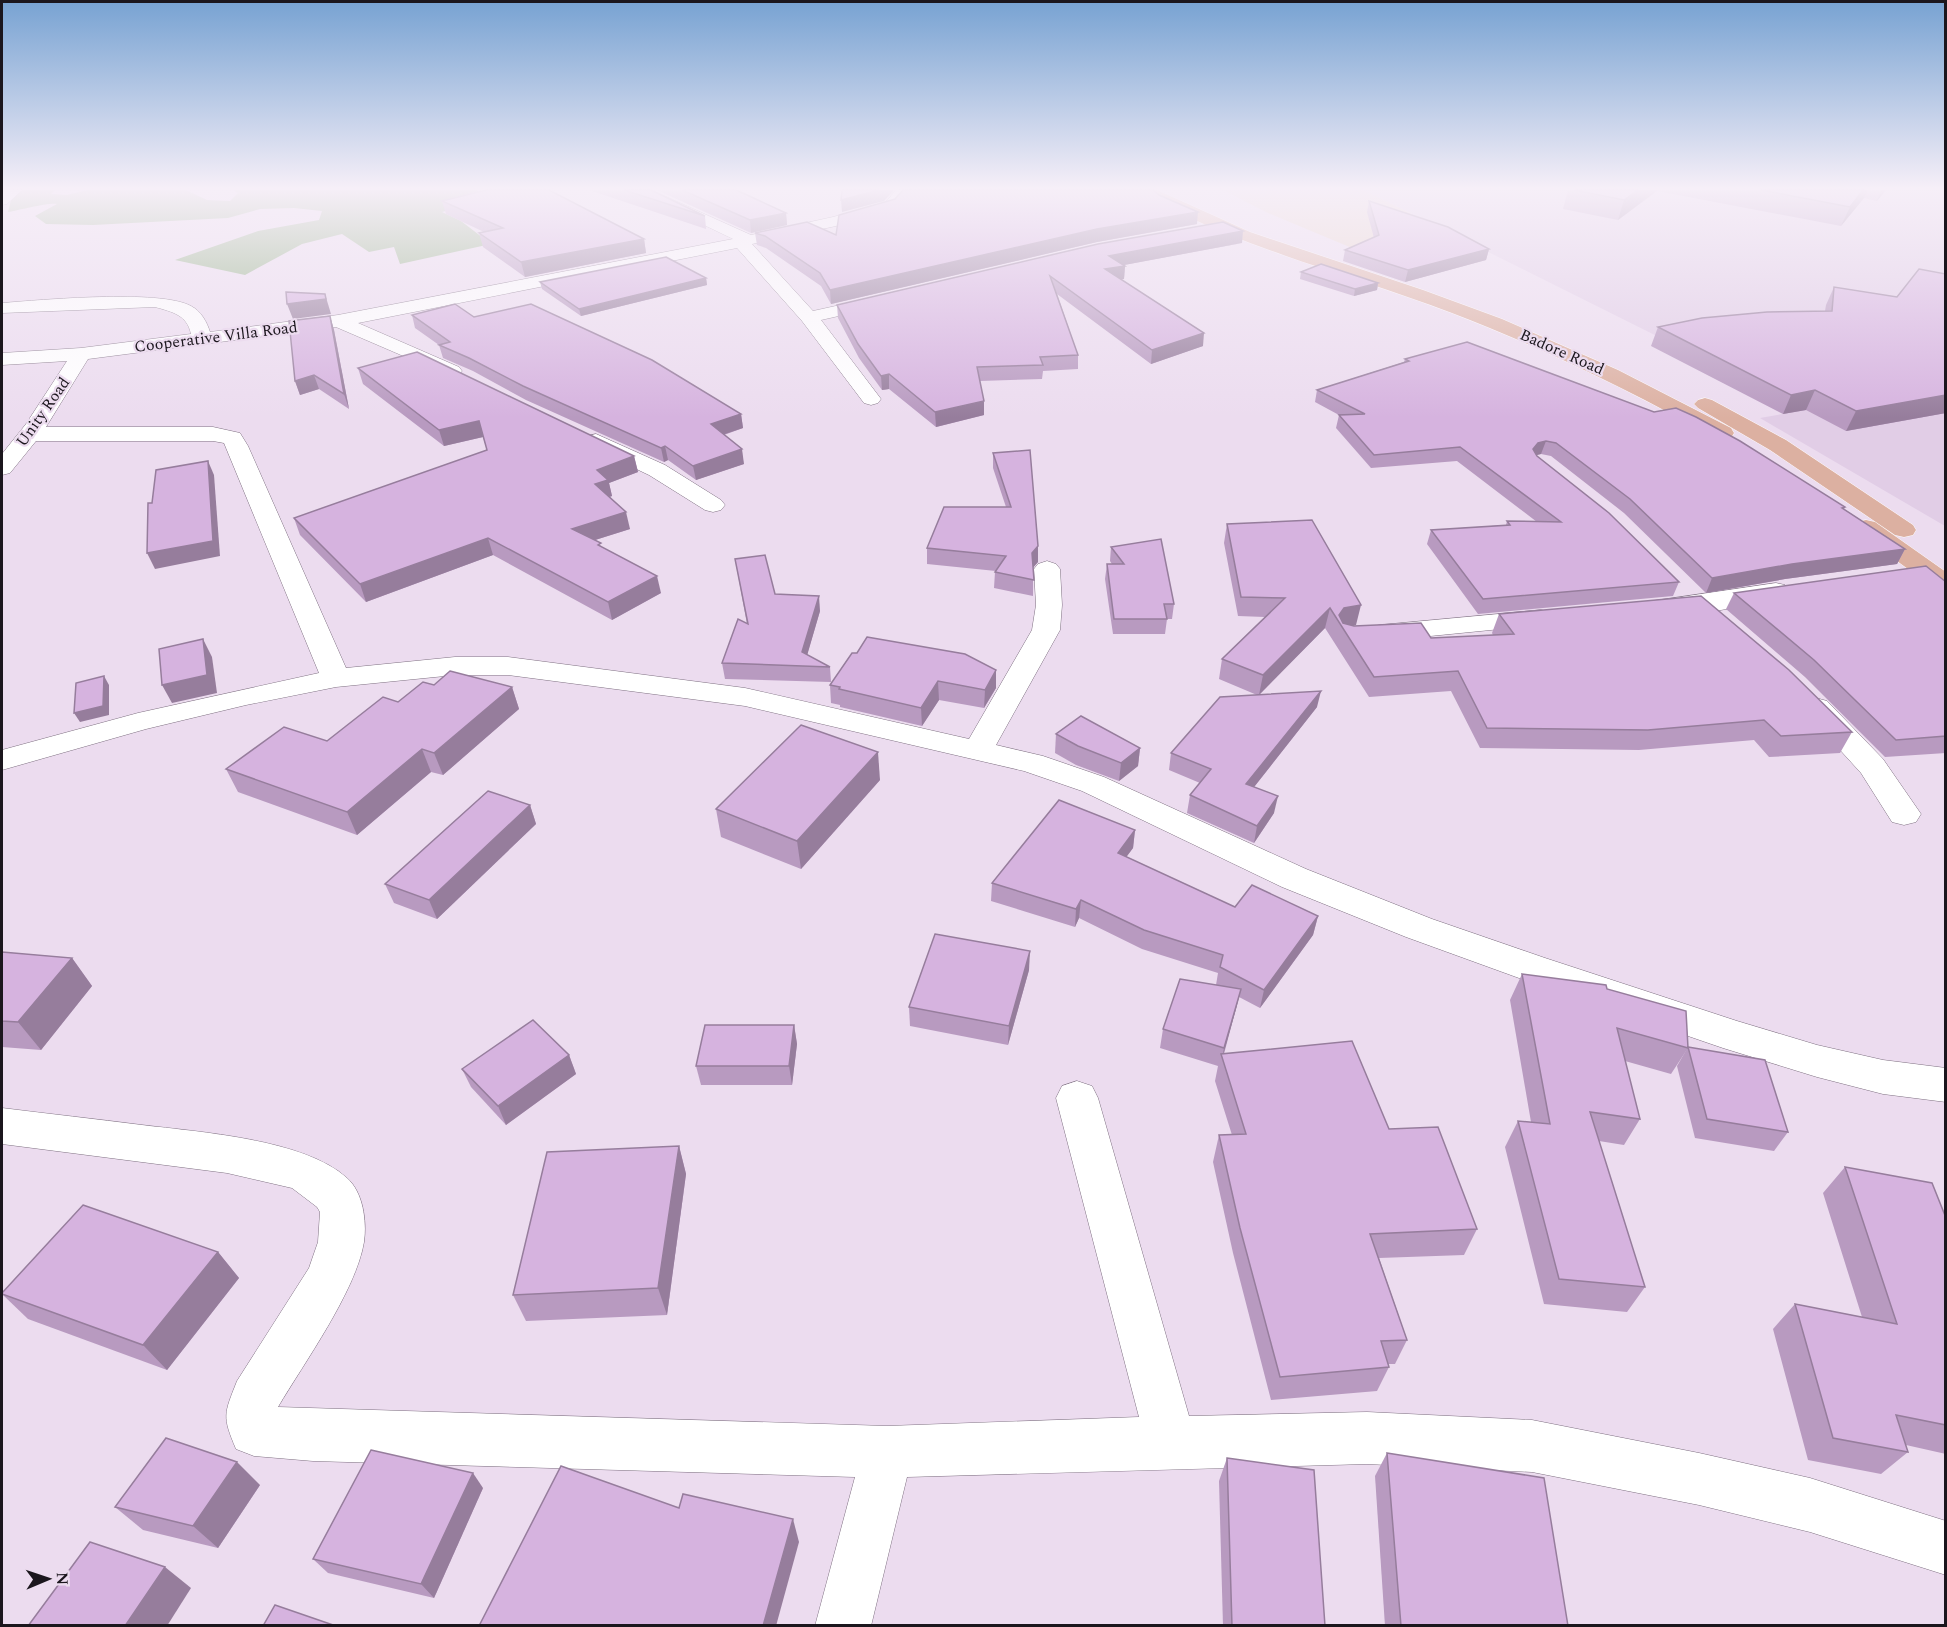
<svg xmlns="http://www.w3.org/2000/svg" width="1947" height="1627" viewBox="0 0 1947 1627" font-family="Spectral,serif">
  <style>
    .built { fill: #e1cde6 }
    .medical { fill: #e9d4c6 }
    .forest { fill: #92b084 }
    .lines { fill: none; stroke-linecap: round; stroke-linejoin: round }
    .minor-casing { stroke: #7f7182; stroke-width: 1 }
    .major-casing { stroke: #fff; stroke-width: 1 }
    .minor { fill: #fff; fill-rule: evenodd }
    .major { fill: #dcb0a1; fill-rule: evenodd }
    .wall { fill: #b89ac0 }
    .shaded-wall { fill: #967d9c }
    .building { fill: #d6b3df; stroke: #967d9c; stroke-width: 1.5 }
    .labels { text-anchor: middle; dominant-baseline: central; stroke-width: 4.5; stroke-linejoin: round; paint-order: stroke }
    .far-street-label { font-size: 16px; fill: #1b161d; stroke: #ecdcef }
  </style>
  <rect width="100%" height="100%" fill="#ecdcef"/>
  <polygon class="built" points="1364,190 1945,190 1945,526 1760,418 1805,410"/>
  <polygon class="medical" points="1223,190 1364,190 1451,234 1376,258 1268,213"/>
  <path class="forest" d="M21,190H55L51,194L67,195L87,190H186L207,200L230,201L238,193L233,190H477L486,200L442,212L461,221L491,244L400,264L394,247L369,252L342,234L302,244L245,275L175,260L258,231L319,220L322,211L294,208L260,209L228,218L93,225L46,224L35,216L57,204C50,202 19,210 8,212L11,200Z"/>
  <g class="lines">
    <g class="minor-casing">
      <g id="minor">
        <polygon points="6,190 22,190 7,204 2,205 2,194"/>
        <path d="M631,190H651L751,235L833,217L885,203L896,190H911L895,209L836,226L752,244L813,311L881,296L887,297L890,301L887,305L821,320L881,399L878,403L871,405L864,403L802,321L737,248L358,323L459,367L462,371L459,375L452,377L336,327L88,359L46,427H213L240,433L248,446L346,668L455,657H508L745,688L969,739L1032,630L1036,605L1034,569L1038,564L1047,561L1056,564L1060,569L1062,605L1060,630L996,745L1043,756L1104,777L1306,869L1432,919L1545,958L1737,1021L1817,1045L1883,1060L1946,1068V1102L1883,1094L1817,1077L1723,1048L1519,978L1406,937L1282,887L1082,791L1024,771L745,706L508,675H455L336,687L246,705L146,729L2,770V750L138,713L319,673L224,443L213,441H36L10,473L2,475V454L26,424L67,361L2,365V353L81,348L191,334C187,315 173,312 155,307L2,313V303C41,300 160,289 191,306C201,311 207,322 210,332L338,315L733,239Z"/>
        <polygon points="596,434 665,465 721,500 725,505 721,510 713,512 705,510 649,475 588,446 585,441 588,436"/>
        <path d="M1776,583L1785,585L1789,591L1785,597C1754,604 1684,620 1654,613L1651,607L1654,601Z"/>
        <polygon points="1541,610 1551,612 1555,618 1551,624 1380,641 1370,639 1366,633 1370,627 1380,625"/>
        <polygon points="1816,698 1827,701 1883,759 1921,814 1916,822 1904,825 1892,822 1861,773 1801,707 1805,701"/>
        <path d="M1077,1081L1092,1086L1098,1098L1189,1416L1367,1412L1532,1420L1699,1453L1810,1478L1946,1521V1575L1810,1532L1699,1505L1532,1472L1367,1464L907,1477L871,1626H815L855,1477L313,1461L254,1456L236,1449C222,1416 224,1414 237,1381L309,1268L318,1242L320,1212L317,1207L292,1188L227,1173L2,1144V1108C49,1114 96,1119 142,1125C199,1132 304,1139 347,1178C363,1192 367,1221 364,1242C356,1291 304,1363 278,1407L887,1426L1139,1417L1056,1098L1062,1086Z"/>
      </g>
    </g>
    <g class="major-casing">
      <g id="major">
        <path d="M1138,190H1157L1250,232L1423,290L1502,319L1618,370L1731,428L1734,433L1731,438L1723,440L1715,438C1630,390 1543,348 1452,313C1363,279 1271,256 1186,216C1171,210 1148,202 1138,190Z"/>
        <polygon points="1705,398 1712,400 1786,440 1913,525 1916,530 1913,535 1904,537 1895,535 1770,450 1698,408 1694,404 1698,400"/>
        <polygon points="1866,520 1875,522 1946,572 1946,592 1937,590 1857,532 1854,527 1857,522"/>
      </g>
    </g>
    <use href="#minor" class="minor"/>
    <use href="#major" class="major"/>
  </g>
  <g class="wall">
    <polygon points="589,190 651,190 705,216 706,229"/>
    <polygon points="657,190 739,190 786,213 787,225 751,233"/>
    <polygon points="1568,190 1886,190 1877,201 1864,198 1841,226 1657,191 1618,220 1563,209"/>
    <polygon points="895,199 1197,224 1097,242 831,304 821,286 766,248 757,245 755,233 836,235"/>
    <polygon points="442,201 644,239 646,253 525,277 483,247 479,233 484,232 446,214"/>
    <polygon points="1369,201 1489,249 1486,260 1405,282 1343,261 1345,250 1374,238 1367,212"/>
    <polygon points="1242,243 1124,265 1125,266 1124,279 1120,279 1203,346 1151,364 1057,294 1078,355 1078,369 1043,371 1042,379 980,381 984,415 936,427 889,389 882,390 859,358 838,318 837,305"/>
    <polygon points="1301,272 1378,283 1377,290 1354,296 1300,279"/>
    <polygon points="1946,274 1946,413 1846,431 1806,410 1783,414 1651,346 1658,327 1825,311 1826,305 1834,287 1897,297"/>
    <polygon points="706,278 707,285 581,316 542,289 540,282"/>
    <polygon points="412,315 474,317 741,414 743,428 724,435 744,464 696,480 668,460 664,462 526,400 473,371 443,358 439,345 415,328"/>
    <polygon points="330,316 334,330 349,409 319,389 300,395 295,381"/>
    <polygon points="1405,359 1845,507 1844,509 1905,549 1897,564 1785,579 1706,593 1624,513 1551,456 1541,454 1536,455 1679,582 1673,596 1478,614 1427,544 1431,530 1506,525 1507,521 1537,522 1457,461 1371,468 1336,428 1339,415 1315,402 1317,390 1404,362"/>
    <polygon points="358,368 634,456 638,472 609,483 612,496 610,497 630,529 595,540 602,547 661,593 612,620 493,555 366,602 300,535 294,518 487,450 483,437 444,446 363,384"/>
    <polygon points="993,453 1038,546 1038,562 1033,567 1033,596 994,588 995,572 996,571 927,564 927,548 1006,507 993,468"/>
    <polygon points="1227,524 1356,625 1352,626 1431,638 1493,635 1492,633 1499,614 1852,732 1840,753 1769,757 1754,740 1639,750 1480,748 1451,691 1369,697 1325,628 1260,694 1317,707 1254,787 1274,813 1254,843 1187,813 1190,795 1200,783 1169,770 1171,753 1257,695 1219,679 1222,659 1265,617 1238,616 1224,543"/>
    <polygon points="1111,547 1174,604 1172,619 1167,619 1165,634 1113,634 1105,579 1107,564 1112,564 1110,561"/>
    <polygon points="735,559 775,594 820,611 807,655 830,667 831,682 725,679 722,663 747,624"/>
    <polygon points="1946,582 1946,753 1885,757 1805,677 1726,609 1734,593"/>
    <polygon points="852,653 996,688 984,708 939,700 922,726 840,707 840,705 831,703 830,685"/>
    <polygon points="434,685 512,687 519,709 443,775 431,772 357,835 238,792 226,769 327,741 398,702"/>
    <polygon points="1056,734 1140,748 1138,766 1119,781 1076,765 1055,753"/>
    <polygon points="880,780 801,869 721,837 716,809"/>
    <polygon points="530,805 536,824 437,919 394,903 385,884"/>
    <polygon points="1135,830 1133,848 1126,857 1235,907 1318,916 1313,935 1260,1008 1239,997 1224,1054 1389,1129 1477,1229 1464,1255 1379,1258 1407,1340 1395,1364 1388,1364 1389,1367 1377,1391 1271,1400 1233,1253 1213,1162 1219,1135 1232,1135 1215,1081 1218,1066 1160,1048 1163,1029 1216,985 1218,973 1142,949 1079,918 1075,927 991,901 992,883"/>
    <polygon points="2,952 72,958 92,986 41,1050 2,1047"/>
    <polygon points="1029,970 1008,1045 910,1026 909,1007"/>
    <polygon points="1522,974 1607,989 1688,1048 1671,1074 1625,1061 1640,1119 1624,1145 1599,1141 1645,1287 1627,1312 1544,1304 1505,1147 1518,1121 1531,1122 1510,1000"/>
    <polygon points="794,1025 797,1044 792,1085 701,1085 696,1066"/>
    <polygon points="1688,1047 1788,1132 1774,1151 1695,1138 1677,1066"/>
    <polygon points="569,1055 576,1074 506,1125 471,1087 462,1069"/>
    <polygon points="679,1146 686,1174 667,1315 526,1321 513,1295"/>
    <polygon points="1845,1167 1946,1218 1946,1454 1906,1445 1908,1452 1881,1474 1808,1460 1773,1329 1795,1304 1862,1317 1823,1193"/>
    <polygon points="218,1252 239,1278 167,1370 28,1319 2,1294 2,1293"/>
    <polygon points="1387,1453 1568,1626 1385,1626 1375,1476"/>
    <polygon points="1227,1458 1325,1626 1223,1626 1219,1481"/>
    <polygon points="260,1485 218,1548 143,1530 115,1507"/>
    <polygon points="483,1488 434,1598 328,1573 313,1559"/>
  </g>
  <g class="shaded-wall">
    <polygon points="879,190 894,190 884,201 842,212 841,200"/>
    <polygon points="1638,190 1658,190 1618,220 1624,200"/>
    <polygon points="1863,190 1868,190 1864,198 1841,226 1850,207"/>
    <polygon points="1881,190 1886,190 1877,201"/>
    <polygon points="1198,212 1197,224 1097,242 831,304 830,290 1097,229"/>
    <polygon points="786,213 787,225 751,233 750,220"/>
    <polygon points="1243,231 1242,243 1108,268 1109,256"/>
    <polygon points="644,239 646,253 525,277 521,262"/>
    <polygon points="1489,249 1486,260 1405,282 1408,270"/>
    <polygon points="1125,266 1124,279 1104,282 1105,269"/>
    <polygon points="706,278 707,285 581,316 579,309"/>
    <polygon points="1378,283 1377,290 1354,296 1355,289"/>
    <polygon points="325,294 331,314 293,319 287,304"/>
    <polygon points="330,316 334,330 349,409 344,394"/>
    <polygon points="1204,333 1203,346 1151,364 1152,350"/>
    <polygon points="889,374 889,389 882,390 881,376"/>
    <polygon points="314,375 319,389 300,395 295,381"/>
    <polygon points="1815,390 1806,410 1783,414 1791,395"/>
    <polygon points="1946,395 1946,413 1846,431 1856,411"/>
    <polygon points="984,401 984,415 936,427 935,412"/>
    <polygon points="741,414 743,428 713,438 711,424"/>
    <polygon points="479,421 483,437 444,446 439,430"/>
    <polygon points="1546,441 1541,454 1533,456 1533,449 1538,443"/>
    <polygon points="665,446 668,460 664,462 661,448"/>
    <polygon points="742,449 744,464 696,480 693,466"/>
    <polygon points="634,456 638,472 609,483 612,496 599,500 595,484 597,470"/>
    <polygon points="208,461 214,475 220,556 155,569 147,553"/>
    <polygon points="626,512 630,529 576,546 572,529"/>
    <polygon points="488,538 493,555 366,602 360,584"/>
    <polygon points="1038,546 1038,562 1032,569 1032,553"/>
    <polygon points="1905,549 1897,564 1785,579 1706,593 1712,578 1792,564"/>
    <polygon points="657,576 661,593 612,620 608,602"/>
    <polygon points="819,596 820,611 804,666 802,652"/>
    <polygon points="1361,605 1356,625 1342,627 1339,615 1344,608"/>
    <polygon points="1330,608 1325,628 1259,695 1263,675"/>
    <polygon points="203,639 212,657 217,693 172,703 162,685"/>
    <polygon points="996,670 996,688 984,708 985,690"/>
    <polygon points="104,676 109,685 109,715 80,722 74,713"/>
    <polygon points="938,681 939,700 922,726 921,708"/>
    <polygon points="512,687 519,709 443,775 434,753"/>
    <polygon points="1321,691 1317,707 1243,801 1246,784"/>
    <polygon points="1140,748 1138,766 1119,781 1121,763"/>
    <polygon points="422,749 431,772 357,835 347,812"/>
    <polygon points="878,752 880,780 801,869 797,841"/>
    <polygon points="1278,796 1274,813 1254,843 1257,826"/>
    <polygon points="530,805 536,824 437,919 429,900"/>
    <polygon points="1135,830 1133,848 1116,871 1118,853"/>
    <polygon points="1081,900 1079,918 1075,927 1076,909"/>
    <polygon points="1318,916 1313,935 1260,1008 1264,990"/>
    <polygon points="1030,951 1029,970 1008,1045 1009,1026"/>
    <polygon points="72,958 92,986 41,1050 18,1022"/>
    <polygon points="1241,989 1236,1009 1222,1059 1224,1048"/>
    <polygon points="794,1025 797,1044 792,1085 789,1066"/>
    <polygon points="569,1055 576,1074 506,1125 498,1106"/>
    <polygon points="679,1146 686,1174 667,1315 658,1288"/>
    <polygon points="218,1252 239,1278 167,1370 143,1345"/>
    <polygon points="237,1462 260,1485 218,1548 193,1526"/>
    <polygon points="473,1473 483,1488 434,1598 421,1584"/>
    <polygon points="793,1519 799,1542 776,1626 763,1626"/>
    <polygon points="165,1567 191,1588 167,1626 125,1626"/>
  </g>
  <g class="building">
    <polygon points="486,190 549,190 644,239 521,262 479,233 503,228 442,201"/>
    <polygon points="624,190 651,190 705,216"/>
    <polygon points="682,190 736,190 786,213 750,220"/>
    <polygon points="842,190 879,190 841,200"/>
    <polygon points="903,190 1153,190 1159,195 1198,212 1097,229 830,290 820,273 765,236 755,233 807,222 836,235 839,215 895,199"/>
    <polygon points="1574,190 1638,190 1624,200"/>
    <polygon points="1761,190 1863,190 1850,207"/>
    <polygon points="1369,201 1448,227 1489,249 1408,270 1345,250 1379,235"/>
    <polygon points="1223,222 1243,231 1109,256 1125,266 1105,269 1204,333 1152,350 1050,276 1078,355 1040,357 1043,365 977,367 984,401 935,412 889,374 881,376 858,344 837,305 1098,244"/>
    <polygon points="666,257 706,278 579,309 540,282"/>
    <polygon points="1321,264 1378,283 1355,289 1301,272"/>
    <polygon points="1919,269 1946,274 1946,395 1856,411 1815,390 1791,395 1658,327 1702,318 1767,312 1832,311 1834,287 1897,297"/>
    <polygon points="286,292 325,294 326,299 287,304"/>
    <polygon points="455,304 474,317 531,304 652,360 741,414 711,424 742,449 693,466 665,446 661,448 523,386 469,358 439,345 450,342 412,315"/>
    <polygon points="330,316 344,394 314,375 295,381 289,321"/>
    <polygon points="1467,342 1654,412 1676,408 1696,417 1740,441 1845,507 1842,508 1905,549 1792,564 1712,578 1630,499 1556,443 1546,441 1538,443 1533,449 1537,456 1609,513 1679,582 1483,599 1431,530 1510,525 1507,521 1561,522 1460,447 1374,455 1339,415 1365,414 1317,390 1409,361 1405,359"/>
    <polygon points="417,352 634,456 597,470 608,480 595,484 626,512 572,529 601,543 598,545 657,576 608,602 488,538 360,584 294,518 487,450 479,421 439,430 358,368"/>
    <polygon points="1030,450 1038,546 1032,553 1034,580 995,572 1006,556 927,548 944,507 1011,507 993,453"/>
    <polygon points="208,461 213,541 147,553 148,503 152,503 156,470"/>
    <polygon points="1312,520 1361,605 1344,608 1339,615 1343,623 1354,626 1421,623 1431,638 1514,634 1499,614 1701,596 1789,670 1852,732 1781,736 1764,720 1648,730 1487,728 1458,671 1374,677 1330,608 1263,675 1222,659 1285,598 1241,597 1227,524"/>
    <polygon points="1161,539 1174,604 1164,604 1167,619 1114,619 1107,564 1124,564 1111,547"/>
    <polygon points="765,555 775,594 819,596 802,652 830,667 722,663 738,619 748,624 735,559"/>
    <polygon points="1926,566 1946,582 1946,736 1896,740 1814,660 1734,593"/>
    <polygon points="867,637 965,654 996,670 985,690 938,681 921,708 839,689 840,687 830,685 852,653 857,653"/>
    <polygon points="203,639 207,675 162,685 159,649"/>
    <polygon points="450,671 512,687 434,753 422,749 347,812 226,769 284,727 327,741 383,697 398,702 423,682 434,685"/>
    <polygon points="104,676 103,706 74,713 76,683"/>
    <polygon points="1321,691 1246,784 1278,796 1257,826 1190,795 1211,769 1171,753 1220,697"/>
    <polygon points="1081,716 1140,748 1121,763 1078,746 1056,734"/>
    <polygon points="801,725 878,752 797,841 716,809"/>
    <polygon points="488,791 530,805 429,900 385,884"/>
    <polygon points="1059,800 1135,830 1118,853 1235,907 1252,885 1318,916 1264,990 1220,967 1223,955 1144,930 1081,900 1076,909 992,883"/>
    <polygon points="935,934 1030,951 1009,1026 909,1007"/>
    <polygon points="2,952 72,958 18,1022 2,1021"/>
    <polygon points="1522,974 1606,985 1607,989 1686,1011 1688,1048 1617,1028 1640,1119 1590,1112 1645,1287 1559,1279 1518,1121 1550,1124"/>
    <polygon points="1180,979 1241,989 1224,1048 1163,1029"/>
    <polygon points="533,1020 569,1055 498,1106 462,1069"/>
    <polygon points="705,1025 794,1025 789,1066 696,1066"/>
    <polygon points="1352,1041 1389,1129 1438,1127 1477,1229 1370,1234 1407,1340 1381,1341 1389,1367 1280,1377 1240,1228 1219,1135 1246,1134 1221,1054"/>
    <polygon points="1688,1047 1765,1060 1788,1132 1707,1119"/>
    <polygon points="679,1146 658,1288 513,1295 547,1152"/>
    <polygon points="1845,1167 1932,1183 1946,1218 1946,1425 1896,1415 1908,1452 1833,1438 1795,1304 1897,1324"/>
    <polygon points="83,1205 218,1252 143,1345 2,1294 2,1293"/>
    <polygon points="166,1438 237,1462 193,1526 115,1507"/>
    <polygon points="371,1450 473,1473 421,1584 313,1559"/>
    <polygon points="1387,1453 1544,1478 1568,1626 1401,1626"/>
    <polygon points="1227,1458 1314,1470 1325,1626 1232,1626"/>
    <polygon points="561,1466 679,1508 683,1494 793,1519 763,1626 479,1626"/>
    <polygon points="90,1542 165,1567 125,1626 28,1626"/>
    <polygon points="275,1605 336,1626 263,1626"/>
  </g>
  <linearGradient id="sky" x2="0" y2="1"><stop stop-color="#77a2d2"/><stop offset="0.45" stop-color="#f6eff8"/><stop offset="1" stop-color="#f6eff8" stop-opacity="0"/></linearGradient>
  <rect width="1947" height="418" fill="url(#sky)"/>
  <g class="labels">
    <g class="far-street-label">
      <text transform="translate(216 337) rotate(-7)">Cooperative Villa Road</text>
      <text transform="translate(1562 352) rotate(24)">Badore Road</text>
      <text transform="translate(43 412) rotate(-55)">Unity Road</text>
    </g>
  </g>
  <rect width="1947" height="1627" fill="none" stroke="#1b161d" stroke-width="6"/>
  <g transform="translate(48 1579) rotate(88)" stroke="#ecdcef" stroke-width="4.5" paint-order="stroke">
  <path d="M0-4.5L10 22L0 15L-10 22Z" fill="#1b161d"/>
  <text y="-9" font-size="16" font-weight="bold" text-anchor="middle" fill="#1b161d">N</text>
  </g>
</svg>
